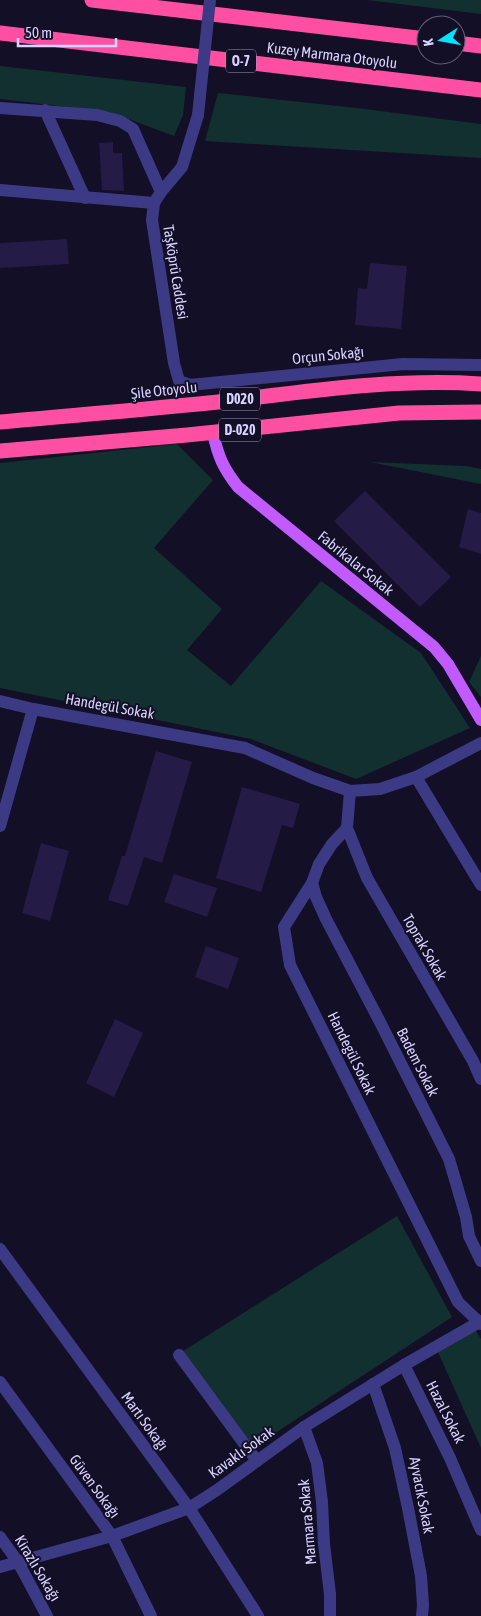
<svg xmlns="http://www.w3.org/2000/svg" width="481" height="1616" viewBox="0 0 481 1616" font-family="'Asap Condensed',sans-serif">
  <style>
    .green { fill: #12302f }
    .building { fill: #241b47 }
    .lines { fill: none; stroke-linecap: round; stroke-linejoin: round }
    .minor { stroke: #3d3a85; stroke-width: 12 }
    .major { stroke: #c25bff; stroke-width: 12 }
    .highway { stroke: #ff4fa3; stroke-width: 15 }
    .minor-bridge { stroke: #3d3a85; stroke-width: 12 }
    .labels { text-anchor: middle; dominant-baseline: central; stroke-width: 4; stroke-linejoin: round; paint-order: stroke }
    .shield { fill: #130f26; stroke: #9e99be; stroke-width: 1 }
    .shield-label { font-size: 14px; font-weight: bold; fill: #d9d4ff }
    .street-label { font-size: 15px; fill: #d9d4ff; stroke: #130f26 }
  </style>
  <rect width="100%" height="100%" fill="#130f26"/>
  <g class="green">
    <polygon points="367,0 481,0 481,14"/>
    <polygon points="0,66 186,87 183,115 174,136 110,112 0,99"/>
    <polygon points="218,93 357,108 481,124 481,158 205,141"/>
    <polygon points="177,444 213,480 154,548 222,609 187,650 231,686 321,581 421,653 470,728 356,779 251,739 0,688 0,463"/>
    <polygon points="370,462 466,466 481,469 481,484"/>
    <polygon points="481,656 481,697 469,682"/>
    <polygon points="397,1216 452,1317 254,1447 183,1351"/>
    <polygon points="474,1328 481,1339 481,1448 437,1350"/>
  </g>
  <g class="building">
    <polygon points="113,142 113,153 122,153 124,191 102,190 99,143"/>
    <polygon points="67,239 69,264 0,268 0,243"/>
    <polygon points="370,263 407,266 401,329 355,325 358,288 367,289"/>
    <polygon points="365,491 451,577 420,607 334,521"/>
    <polygon points="468,509 481,513 481,554 459,547"/>
    <polygon points="156,751 192,762 162,863 144,857 128,906 108,900 122,856 125,856"/>
    <polygon points="242,787 300,804 293,828 282,825 261,892 216,878"/>
    <polygon points="41,843 69,851 50,921 22,913"/>
    <polygon points="174,874 217,888 207,917 164,902"/>
    <polygon points="206,946 239,958 228,989 195,977"/>
    <polygon points="115,1019 143,1033 114,1097 86,1083"/>
  </g>
  <g class="lines">
    <g class="minor">
      <polyline points="0,108 97,115 120,121 133,129 161,192"/>
      <polyline points="45,110 85,198"/>
      <polyline points="198,115 182,167 161,192 154,203 152,220 174,363 179,381 190,385 403,364 481,365"/>
      <polyline points="0,190 154,203"/>
      <polyline points="0,701 33,709 245,748 313,778 350,791 380,789 416,777 481,743"/>
      <polyline points="416,777 481,885"/>
      <polyline points="350,791 347,828 332,844 319,864 312,883 284,927 290,965 458,1302 481,1324"/>
      <polyline points="0,826 33,709"/>
      <polyline points="347,828 367,878 473,1061 481,1079"/>
      <polyline points="312,883 316,897 326,919 379,1020 449,1159 466,1217 469,1236 481,1261"/>
      <polyline points="0,1249 189,1508 258,1616"/>
      <polyline points="179,1355 257,1461"/>
      <polyline points="404,1365 450,1458 481,1530"/>
      <polyline points="0,1382 112,1536 151,1616"/>
      <polyline points="373,1384 395,1448 408,1508 421,1576 423,1605 422,1616"/>
      <polyline points="304,1427 317,1463 322,1502 324,1544 330,1594 330,1616"/>
      <polyline points="0,1537 18,1562 47,1616"/>
      <polyline points="0,1567 112,1536 189,1508 217,1490 304,1427 404,1365 481,1321"/>
    </g>
    <path class="major" d="M213,433C218,456 223,468 238,487L434,647L448,664L481,720"/>
    <g class="highway">
      <polyline points="92,0 426,39"/>
      <polyline points="0,33 481,90"/>
      <polyline points="456,43 481,46"/>
      <path d="M0,422C76,415 152,409 227,401C310,391 397,378 481,384"/>
      <polyline points="0,451 187,435 399,413 481,412"/>
    </g>
    <polyline class="minor-bridge" points="198,115 210,0"/>
  </g>
  <g class="labels">
    <g class="shield">
      <rect x="226" y="49.5" width="30" height="23" rx="4"/>
      <rect x="220" y="387.5" width="40" height="23" rx="4"/>
      <rect x="219" y="418.5" width="42" height="23" rx="4"/>
    </g>
    <g class="shield-label">
      <text x="241" y="61">O-7</text>
      <text x="240" y="399">D020</text>
      <text x="240" y="430">D-020</text>
    </g>
    <g class="street-label">
      <text transform="translate(332 55) rotate(7)">Kuzey Marmara Otoyolu</text>
      <text transform="translate(176 272) rotate(81)">Taşköprü Caddesi</text>
      <text transform="translate(328 355) rotate(-6)">Orçun Sokağı</text>
      <text transform="translate(164 390) rotate(-6)">Şile Otoyolu</text>
      <text transform="translate(356 563) rotate(39)">Fabrikalar Sokak</text>
      <text transform="translate(110 706) rotate(10)">Handegül Sokak</text>
      <text transform="translate(425 947) rotate(60)">Toprak Sokak</text>
      <text transform="translate(352 1053) rotate(64)">Handegül Sokak</text>
      <text transform="translate(418 1062) rotate(63)">Badem Sokak</text>
      <text transform="translate(446 1412) rotate(63)">Hazal Sokak</text>
      <text transform="translate(145 1421) rotate(54)">Martı Sokağı</text>
      <text transform="translate(241 1452) rotate(-36)">Kavaklı Sokak</text>
      <text transform="translate(95 1486) rotate(54)">Güven Sokağı</text>
      <text transform="translate(422 1495) rotate(79)">Ayvacık Sokak</text>
      <text transform="translate(307 1522) rotate(-95)">Marmara Sokak</text>
      <text transform="translate(38 1568) rotate(59)">Kirazlı Sokağı</text>
    </g>
  </g>
  <g transform="translate(441 40) rotate(259)"><circle r="24" fill="#130f26" stroke="#625e7d"/>
  <path d="M0-4L9 19L0 12L-9 19Z" fill="#00e5ff"/>
  <text y="-8" font-size="14" font-weight="bold" text-anchor="middle" fill="#d9d4ff">K</text>
  </g>
  <path d="M18 38v8h98v-8" fill="none" stroke="#d9d4ff" stroke-width="2.5"/>
  <text x="25" y="38" font-size="15" fill="#d9d4ff" stroke="#130f26" stroke-width="4" paint-order="stroke">50 m</text>
</svg>
